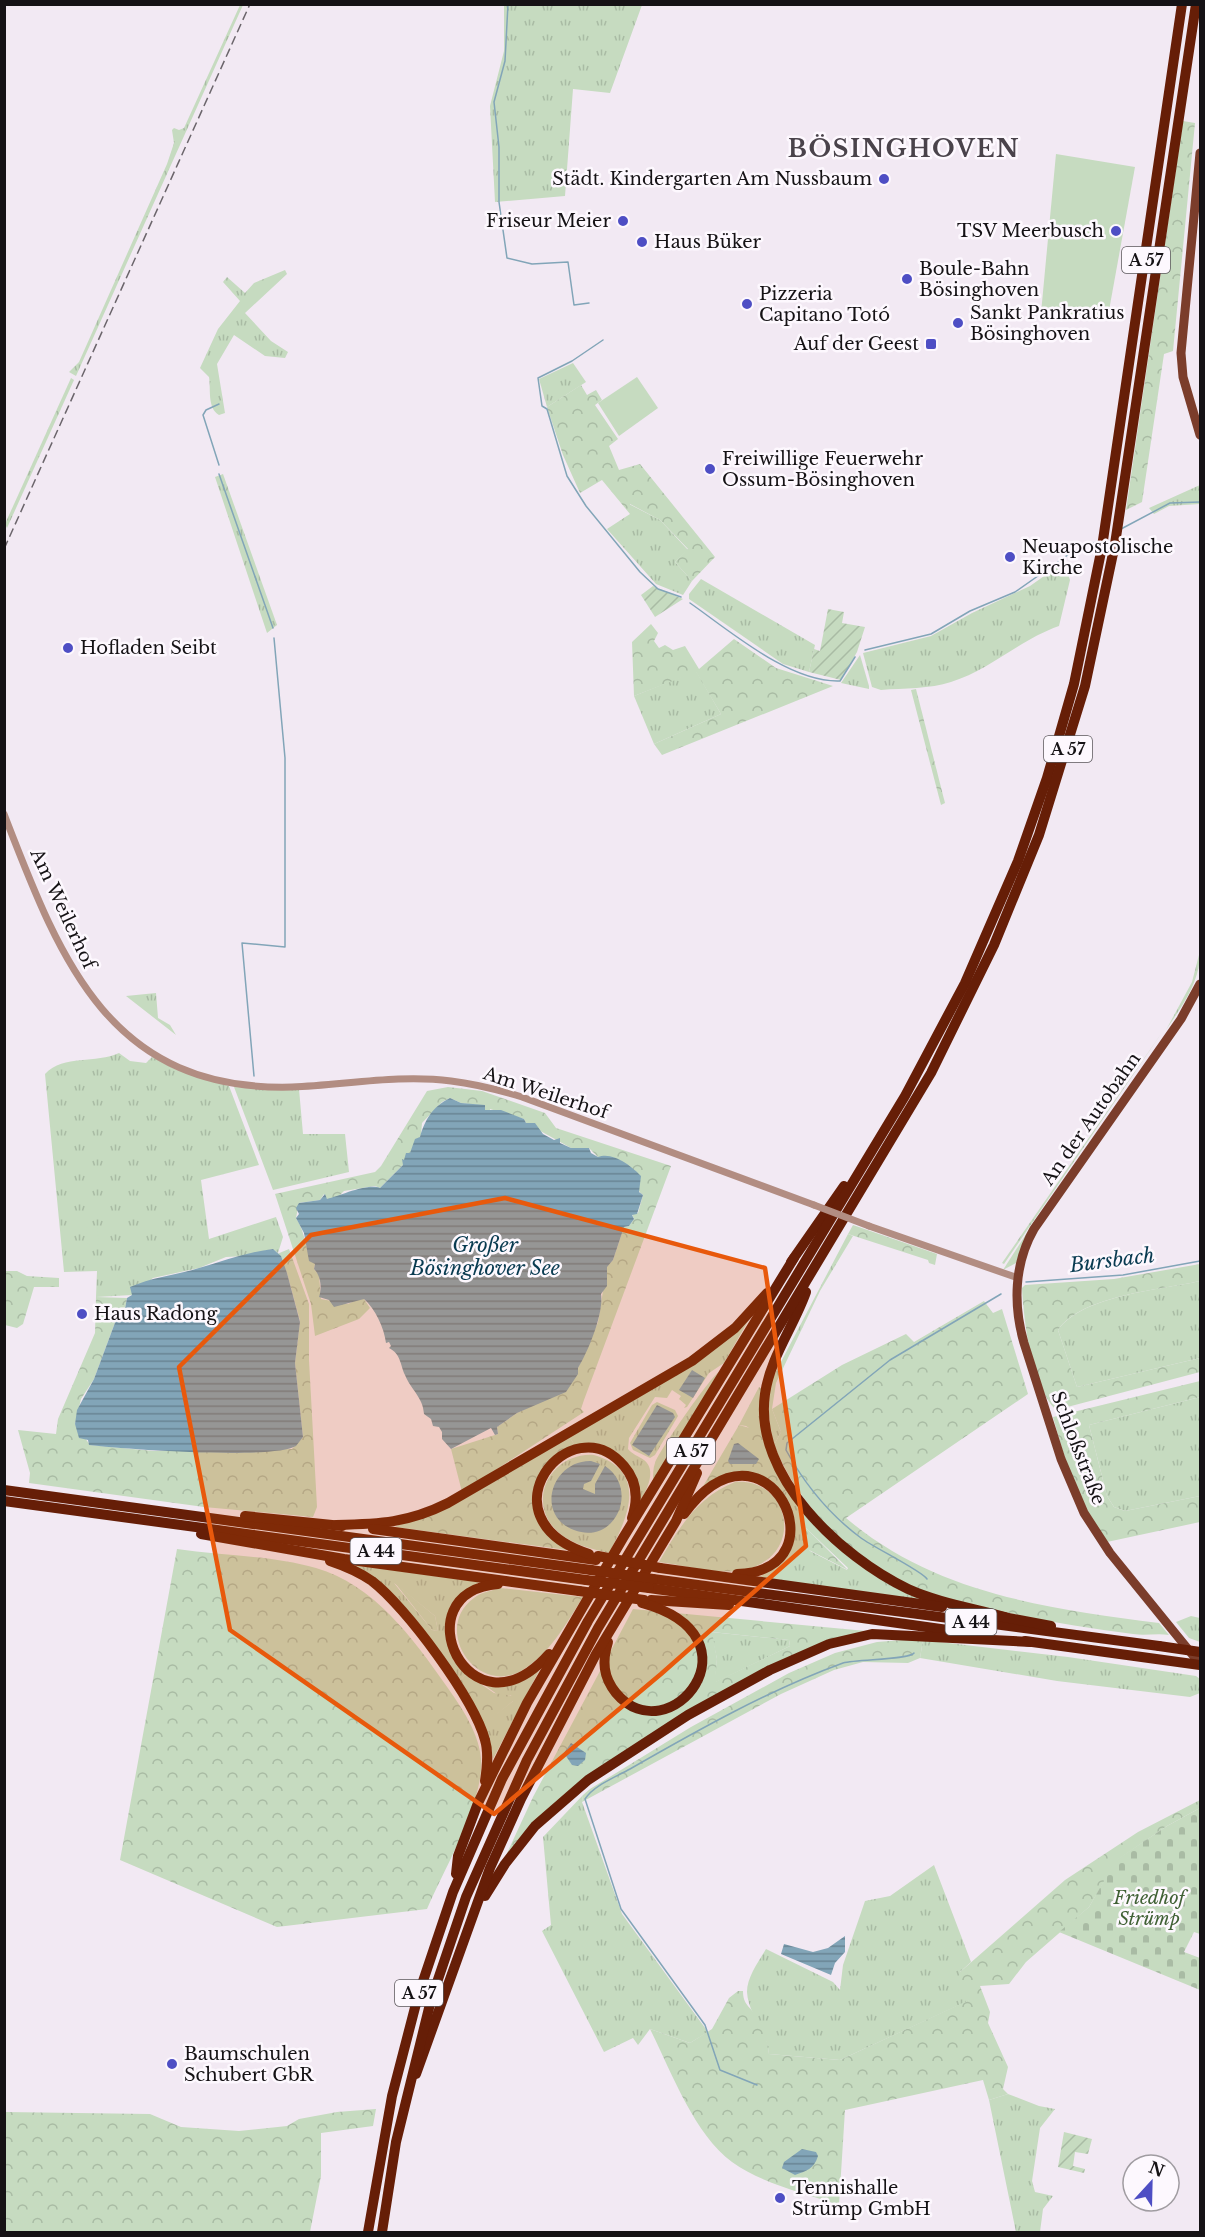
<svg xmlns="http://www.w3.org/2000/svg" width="1205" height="2237" viewBox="0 0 1205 2237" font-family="'Libre Baskerville',serif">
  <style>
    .grass { fill: url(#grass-tufts); fill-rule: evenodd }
    .forest { fill: url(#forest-crowns); fill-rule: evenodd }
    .cemetery { fill: url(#cemetery-stones) }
    .garden { fill: url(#garden-furrows) }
    .pitch { fill: #c6dbc0 }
    .water { fill: url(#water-rules) }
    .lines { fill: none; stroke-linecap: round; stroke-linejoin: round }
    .stream { stroke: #82a5b8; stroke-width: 1.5 }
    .minor { stroke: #b28d82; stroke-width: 7 }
    .major { stroke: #7b3d2b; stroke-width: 9 }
    .highway { stroke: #661e07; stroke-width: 10 }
    .rail { stroke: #6b656b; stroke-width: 1.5; stroke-dasharray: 9 4.5; stroke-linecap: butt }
    .minor-bridge { stroke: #b28d82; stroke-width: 7 }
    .highway-bridge { stroke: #661e07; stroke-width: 10 }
    .marked { fill: #e8590c; fill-opacity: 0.2; stroke: #e8590c; stroke-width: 4.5; stroke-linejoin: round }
    .poi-dot { fill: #4e4ec4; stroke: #fdf8fe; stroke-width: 2 }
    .labels { text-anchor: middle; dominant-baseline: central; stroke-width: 5; stroke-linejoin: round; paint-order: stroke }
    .shield { fill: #fdf8fe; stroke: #5b575b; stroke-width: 1.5 }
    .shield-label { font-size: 16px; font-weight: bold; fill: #151215 }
    .poi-label { font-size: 18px; fill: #151215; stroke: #fdf8fe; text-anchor: start }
    .street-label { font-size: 18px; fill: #151215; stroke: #fdf8fe }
    .park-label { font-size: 18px; font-style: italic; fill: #406135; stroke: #fdf8fe }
    .water-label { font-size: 20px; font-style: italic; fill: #093b51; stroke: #fdf8fe }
    .district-label { font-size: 24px; font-weight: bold; letter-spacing: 1.5px; fill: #4a434b; stroke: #fdf8fe }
  </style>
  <defs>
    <pattern id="grass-tufts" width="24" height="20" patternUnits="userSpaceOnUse" patternTransform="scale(1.5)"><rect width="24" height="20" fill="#c6dbc0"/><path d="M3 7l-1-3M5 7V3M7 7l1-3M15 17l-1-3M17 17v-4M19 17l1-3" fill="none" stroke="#a9bba4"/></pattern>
    <pattern id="forest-crowns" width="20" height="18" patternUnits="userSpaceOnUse" patternTransform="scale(1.5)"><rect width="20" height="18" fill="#c6dbc0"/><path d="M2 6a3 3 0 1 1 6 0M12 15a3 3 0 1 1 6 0" fill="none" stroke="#a9bba4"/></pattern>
    <pattern id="cemetery-stones" width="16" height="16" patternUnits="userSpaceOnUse" patternTransform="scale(1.5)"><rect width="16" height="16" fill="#c6dbc0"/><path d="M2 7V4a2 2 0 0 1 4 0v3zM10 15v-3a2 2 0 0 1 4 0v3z" fill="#a9bba4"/></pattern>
    <pattern id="garden-furrows" width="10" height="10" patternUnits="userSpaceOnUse" patternTransform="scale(1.5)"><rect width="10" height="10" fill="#c6dbc0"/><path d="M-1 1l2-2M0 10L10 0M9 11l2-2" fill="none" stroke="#a9bba4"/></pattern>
    <pattern id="water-rules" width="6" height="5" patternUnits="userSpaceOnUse" patternTransform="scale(1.5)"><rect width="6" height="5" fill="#82a5b8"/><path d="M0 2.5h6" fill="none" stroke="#698594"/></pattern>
  </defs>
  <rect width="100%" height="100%" fill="#f2e9f3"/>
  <g class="grass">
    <polygon points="240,5 243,5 76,376 69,372 79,362 167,164 174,143 172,130 174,128 179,130 184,128"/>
    <polygon points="504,5 642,5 610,93 573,89 565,196 495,202 490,106 504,51"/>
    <path d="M285,270L287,274L245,313L271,341L288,352L285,358L265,356L234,335L217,364L225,413L219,415C207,408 211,389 209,377L200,368L218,329L240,301L223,282L227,277L245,293L254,283Z"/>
    <polygon points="573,363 586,382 547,407 539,379"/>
    <polygon points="71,378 74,380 7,528 5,524"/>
    <polygon points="223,474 277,625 267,633 215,477"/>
    <polygon points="1200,485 1200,504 1169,506 1154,514 1149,508"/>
    <polygon points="629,504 660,520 688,550 675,562 692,581 683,595 656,584 607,529 630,514"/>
    <path d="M1064,562L1070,580L1059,626C1021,639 990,670 951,682C930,689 904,688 881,690L872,687L863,653L931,636L972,613L1030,586Z"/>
    <polygon points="701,579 815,645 809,672 783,664 689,599 689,594"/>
    <polygon points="860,655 869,686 869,689 841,683"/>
    <polygon points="696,671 721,714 654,744 634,696"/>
    <path d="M1200,951C1201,981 1182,1006 1166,1030L1192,982Z"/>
    <polygon points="156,993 158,1018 170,1025 176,1035 126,996"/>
    <polygon points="1163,1031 1004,1264 1002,1263"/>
    <path d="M119,1053L130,1061L146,1063L152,1057L177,1070L229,1086L259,1165L201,1180L209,1239L276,1217L283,1237L278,1253L272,1249L245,1256L226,1257L199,1268L153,1278L132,1295L96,1297L97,1271L64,1272L45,1074C64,1054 96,1064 119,1053Z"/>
    <polygon points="234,1087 299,1089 303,1134 345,1134 349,1172 273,1190"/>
    <polygon points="1037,1217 1016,1263 1003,1270"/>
    <path d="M848,1234L853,1236L820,1291L776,1383L772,1409L781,1432L774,1445C768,1423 767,1401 772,1379Z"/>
    <path d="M1200,1281V1358L1077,1387L1058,1330C1083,1295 1160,1290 1200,1281Z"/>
    <path d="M751,1316L724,1363L709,1373L687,1407L684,1408L686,1405L679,1399L681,1396L672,1390L667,1398L655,1397L629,1438L628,1449C632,1454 638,1456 644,1460C657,1470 647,1490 640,1501L627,1464L575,1446L569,1436Z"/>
    <path d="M719,1372L653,1481C653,1475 653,1468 655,1463C659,1451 711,1376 719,1372Z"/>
    <polygon points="759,1387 762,1389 763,1438 746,1426 739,1425"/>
    <polygon points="1200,1397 1200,1496 1125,1511 1114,1507 1107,1496 1089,1425"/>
    <polygon points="657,1402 675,1410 678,1416 655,1455 650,1458 633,1450 630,1443 652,1405"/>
    <path d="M594,1455C649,1471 628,1518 609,1553C592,1549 570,1544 557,1531C525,1500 552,1452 594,1455Z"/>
    <path d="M789,1489L922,1600L758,1578L770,1570L794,1523L783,1494ZM806,1528L848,1568L847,1570L810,1551L803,1540Z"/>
    <path d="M354,1565L479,1582L464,1593L446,1639L454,1661L466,1674L459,1682L438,1653ZM394,1583L435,1616L438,1631L432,1630Z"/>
    <polygon points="1191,1616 1200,1618 1200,1642 1189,1638 1176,1622"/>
    <polygon points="711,1632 789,1640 790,1646 714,1683 717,1659"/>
    <polygon points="923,1640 1068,1657 1196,1676 1200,1679 1200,1693 1190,1697 1057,1681 920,1658"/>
    <polygon points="541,1667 493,1759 490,1741 473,1705 495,1715 513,1701 511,1695 501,1697 483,1684 512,1684"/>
    <polygon points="583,1795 582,1802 622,1914 708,2032 690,2043 650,2029 638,2045 633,2038 604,2052 542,1931 551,1925 543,1837"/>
    <path d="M934,1865L971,1962L960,1972L970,2000L840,2060L769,2054C767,2031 748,2014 747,1992C747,1977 759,1961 766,1949L833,1982L840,1990L843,1965L865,1901L890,1896Z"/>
    <polygon points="1008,2094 1039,2106 1055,2109 1040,2128 1032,2181 1035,2192 1053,2196 1043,2209 1040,2232 1016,2232 989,2100"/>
  </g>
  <g class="forest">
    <polygon points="1183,121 1195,123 1173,351 1164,354 1142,502 1126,510"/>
    <polygon points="581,385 587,395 596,390 602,400 595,405 618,439 609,446 619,470 640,464 715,557 692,581 675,562 688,549 660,520 630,504 630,514 602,480 580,493 563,455 547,407"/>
    <polygon points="651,624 658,633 654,641 659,648 665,645 673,650 685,646 699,669 734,639 776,668 833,686 662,755 654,744 721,714 696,672 634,696 632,642"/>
    <polygon points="916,689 945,803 941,805 911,690"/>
    <path d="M448,1087L482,1091L545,1113L556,1128L671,1166L584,1400L581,1409L584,1412L462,1492L451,1449L498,1434L497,1427L517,1413L546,1399L578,1368L598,1322L607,1266L613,1260L624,1227L629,1226L634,1219L632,1214L638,1213L643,1195C628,1183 640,1167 617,1160C609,1157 607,1156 599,1158L589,1148H571L526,1123L524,1119L490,1109V1111L484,1110L485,1106L461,1103L450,1098L442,1102L422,1123L421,1135L403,1165L380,1188L375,1186L344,1191L336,1199H327L324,1194L320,1200L299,1203L296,1218C306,1232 304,1250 315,1264L314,1269L319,1275L321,1299L348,1304L358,1299H364L370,1308L359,1319L315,1336L311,1304L275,1194L375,1172L381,1166L427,1091Z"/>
    <polygon points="853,1225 937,1254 935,1265 929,1263 928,1260 848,1234"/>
    <polygon points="289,1249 309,1304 309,1360 317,1507 313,1517 204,1507 29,1483 30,1473 18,1430 56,1434 58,1419 95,1333 96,1297 127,1298 125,1309 119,1312 94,1379 81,1399 75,1424 90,1445 154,1451 292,1449 303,1437 295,1363 300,1321 287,1273 277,1254"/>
    <path d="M1200,1264V1281C1161,1290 1082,1295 1058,1330L1077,1387L1200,1358V1372L1056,1410C1031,1385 1024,1322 1022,1288L1025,1285L1114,1279Z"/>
    <polygon points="4,1271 17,1271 27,1276 59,1278 59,1287 34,1287 23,1324 17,1328 5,1325"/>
    <path d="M984,1301L993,1313L1002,1309L1028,1394L846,1518C936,1594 1046,1608 1159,1623L1169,1635C1157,1633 1145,1636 1133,1634C1086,1628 1040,1620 994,1610C962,1602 928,1595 899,1580C844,1551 797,1502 774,1445L781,1432L772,1409L842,1365L906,1334L914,1342Z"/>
    <path d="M1200,1381V1397L1089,1425L1107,1496L1114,1507L1125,1511L1200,1496V1522L1107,1542C1078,1502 1066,1464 1053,1417Z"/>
    <path d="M739,1425L757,1430L763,1438L789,1489L783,1494C762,1466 727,1471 702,1488Z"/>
    <path d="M569,1436L575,1446C543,1457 521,1491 540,1525C547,1536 559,1542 567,1550L395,1527Z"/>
    <path d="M735,1482C792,1477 808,1562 737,1571C713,1574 683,1565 659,1562C678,1529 698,1496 735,1482Z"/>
    <polygon points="805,1528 806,1528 848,1570 807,1549 803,1540"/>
    <path d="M177,1549C222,1556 271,1555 316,1568C373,1584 413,1638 445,1684C462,1708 484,1739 481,1770C478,1811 444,1870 427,1909L277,1927L120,1860Z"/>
    <polygon points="395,1583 435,1616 438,1631 432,1630"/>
    <path d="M500,1588L583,1597C566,1624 549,1655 521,1671C475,1696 432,1628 474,1598C481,1592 491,1591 500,1588Z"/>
    <path d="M633,1609L866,1631L784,1663L585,1780L502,1864L533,1797ZM712,1632L789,1640L790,1646L715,1682L717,1659Z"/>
    <polygon points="914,1639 923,1640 920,1658 908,1663 863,1662 834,1670 781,1694 582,1802 583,1795 590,1789 691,1727 789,1673 835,1653 877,1642"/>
    <path d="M466,1674L494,1693L514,1696L513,1701L495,1716C476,1713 468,1698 459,1682Z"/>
    <path d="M1200,1800V1808L1167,1826L1117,1860L1089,1907L1026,1962L1009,1984L980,1986L990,2012L988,2023L1008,2067L1003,2089L1008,2094L989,2100L983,2080L845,2110L839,2205C805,2193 762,2184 732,2162C694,2134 671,2071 650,2029L690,2043L712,2029L729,1998L738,1991H743C743,2005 750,2006 756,2016C763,2028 768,2041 769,2054L840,2060L969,2000L957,1984L960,1972L1065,1880L1138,1832Z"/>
    <polygon points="376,2109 373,2126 321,2133 321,2176 310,2232 5,2232 5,2112 150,2114 181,2127 239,2131 287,2126 299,2119 337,2112"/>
  </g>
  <polygon class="cemetery" points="1200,1808 1200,1934 1194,1932 1184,1952 1200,1958 1200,1990 1059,1932 1089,1907 1116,1860 1167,1826"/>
  <g class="garden">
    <polygon points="653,586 683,599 655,617 641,595"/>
    <polygon points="828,609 844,612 842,623 865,627 857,652 841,680 809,672 814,649 820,651"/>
    <polygon points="1064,2132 1092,2139 1088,2154 1075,2152 1073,2166 1085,2169 1084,2173 1058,2167"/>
  </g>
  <g class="pitch">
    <polygon points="1056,154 1135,167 1108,316 1041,313"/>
    <polygon points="637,377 658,408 619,436 598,403"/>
    <polygon points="97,1227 99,1244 88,1245 86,1228"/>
  </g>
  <g class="water">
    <path d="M450,1098L461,1103L485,1105V1110H501L524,1119L526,1123H535L543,1134L554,1140L560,1138V1143L571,1148H589L591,1153L598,1157C612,1151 632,1166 641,1176L639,1192L643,1195L637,1214L632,1215L634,1219L629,1226L624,1227L613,1260L607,1267V1286L601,1294C604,1312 589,1350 578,1368V1374L566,1392L517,1413L497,1427L498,1434L495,1435L491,1428L451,1449L442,1439V1432L439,1427L433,1426L431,1419L424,1414C423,1397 411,1390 405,1375C400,1364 401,1354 389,1348L391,1346L389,1342L386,1343C384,1327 375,1309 364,1299L334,1307L329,1300L319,1297C322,1288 321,1276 314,1269L315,1264L309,1261L304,1233L296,1218L299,1214L296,1208L299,1203L320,1200L325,1194L327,1199C340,1196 367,1183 380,1188L403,1165L402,1159L404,1160L406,1153H410L415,1139L420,1137C425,1120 432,1107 450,1098Z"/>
    <path d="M273,1249L281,1256L287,1273L300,1322L295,1363L303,1437L296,1446C273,1460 122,1449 89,1445L88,1440L79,1438L75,1424L77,1410L94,1379L119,1312L125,1309L127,1298L132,1295L130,1287C153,1277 176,1275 199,1268C224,1261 247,1252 273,1249Z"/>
    <polygon points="692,1370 705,1378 693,1398 679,1390"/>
    <polygon points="657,1405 673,1413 675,1417 649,1456 632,1445"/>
    <polygon points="738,1443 759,1459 756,1464 730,1464 728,1461 734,1444"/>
    <path d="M591,1461L600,1464L591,1481L584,1484L583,1489L595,1494V1484L605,1466C640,1489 615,1546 574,1530C534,1515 552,1460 591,1461Z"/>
    <polygon points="571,1743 586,1753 585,1760 578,1766 572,1765 564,1753"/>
    <polygon points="845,1936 845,1952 835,1963 831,1975 781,1954 784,1944 813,1952 828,1948"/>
    <path d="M802,2149L816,2152L818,2156C814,2169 806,2171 795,2175L782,2168L784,2162Z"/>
  </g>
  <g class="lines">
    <g class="stream">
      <polyline points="508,4 505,61 494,102 499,147 499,202 507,258 532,264 568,262 574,305 589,303"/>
      <polyline points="603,340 572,361 538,378 542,406 547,409 567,476 586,506 640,572 658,589 681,597"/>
      <polyline points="219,404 206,410 203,415 219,465"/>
      <polyline points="219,474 273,628"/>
      <polyline points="1121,529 1170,503 1200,502"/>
      <path d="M690,603C730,631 790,683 840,681L855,657"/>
      <polyline points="865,650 931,634 970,611 1015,592 1072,552 1099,541"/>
      <polyline points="254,1076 242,943 285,947 285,758 274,638"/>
      <polyline points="1026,1282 1123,1275 1200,1261"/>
      <path d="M927,1579C922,1571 873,1547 861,1538C830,1515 804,1483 786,1450L787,1443L890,1360L1001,1294"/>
      <path d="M757,2085L720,2070L705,2025L621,1909L585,1799C594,1785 616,1777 630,1769C698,1730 769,1690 843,1663C857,1659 909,1660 914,1653"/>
    </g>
    <g class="minor">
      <path d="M4,814C60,959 109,1092 292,1087C345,1085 399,1074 451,1081C476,1084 499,1090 522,1097L814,1205"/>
      <polyline points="869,1226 1018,1278"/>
    </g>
    <g class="major">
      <polyline points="1200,153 1181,353 1183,377 1200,435"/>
      <path d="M1200,984L1181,1019L1034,1229C1014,1264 1013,1305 1024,1343L1061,1459L1084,1513L1110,1553L1200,1664"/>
    </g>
    <g class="highway">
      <polyline points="791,1262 844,1186"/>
      <path d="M806,1292C794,1326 770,1358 765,1394C753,1476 841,1557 908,1589C939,1603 973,1608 1005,1617"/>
      <polyline points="4,1490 591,1570"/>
      <polyline points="4,1501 586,1580"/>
      <path d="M684,1514C766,1402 847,1571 737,1574"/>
      <polyline points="245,1516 342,1526"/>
      <path d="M336,1525C380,1524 408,1523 448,1503L692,1361L735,1328L767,1293"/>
      <polyline points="373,1529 596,1560"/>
      <polyline points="201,1534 344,1559 579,1591"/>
      <path d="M589,1554C478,1518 571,1403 624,1466C638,1482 638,1500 632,1518"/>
      <path d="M330,1561C345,1566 359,1572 372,1581C406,1607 474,1699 485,1740C489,1753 487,1768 485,1781"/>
      <polyline points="660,1568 942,1607"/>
      <polyline points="653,1579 1159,1646"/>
      <path d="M498,1584C400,1592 469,1744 549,1654"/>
      <polyline points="649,1588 962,1632"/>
      <polyline points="651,1600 729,1605"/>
      <polyline points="998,1616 1051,1626"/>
      <polyline points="1025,1641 1200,1665"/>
      <path d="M608,1642C602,1661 603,1677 616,1693C669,1756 766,1637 642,1603"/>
      <polyline points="456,1874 458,1856 478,1803 527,1703 623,1538 794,1258"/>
      <polyline points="485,1896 505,1864 535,1826 588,1780 688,1715 770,1670 829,1644 872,1634 1031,1642"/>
      <polyline points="416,2074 490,1868 521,1799 596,1654 676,1521 697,1473"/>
      <polyline points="368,2232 392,2096 418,1996 453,1892 502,1779 588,1621 905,1096 965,983 1018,861 1047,778 1074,684 1102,547 1182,4"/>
      <polyline points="382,2232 396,2142 431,2000 466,1897 527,1760 598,1628 931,1073 994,945 1039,835 1085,686 1115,544 1196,4"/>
    </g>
    <polyline class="rail" points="4,549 250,4"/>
    <polyline class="minor-bridge" points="814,1205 869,1226"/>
    <g class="highway-bridge">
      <polyline points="598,1556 660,1568"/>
      <polyline points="591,1570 653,1579"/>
      <polyline points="586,1580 649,1588"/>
      <polyline points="579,1591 644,1600"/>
      <polyline points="1159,1646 1200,1652"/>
    </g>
  </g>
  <path class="marked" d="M505,1198L765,1268L806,1546L661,1674L494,1814L230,1630L179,1367L311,1235Z"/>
  <g class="poi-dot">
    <circle cx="884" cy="179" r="6"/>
    <circle cx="623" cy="221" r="6"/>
    <circle cx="1116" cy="231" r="6"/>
    <circle cx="642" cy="242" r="6"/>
    <circle cx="907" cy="279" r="6"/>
    <circle cx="747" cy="304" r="6"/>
    <circle cx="958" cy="323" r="6"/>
    <rect x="925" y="338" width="12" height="12" rx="3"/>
    <circle cx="710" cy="469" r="6"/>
    <circle cx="1010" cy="557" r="6"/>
    <circle cx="68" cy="648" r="6"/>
    <circle cx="82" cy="1314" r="6"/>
    <circle cx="172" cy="2064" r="6"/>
    <circle cx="780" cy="2198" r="6"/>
  </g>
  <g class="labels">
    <g class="shield">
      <rect x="1122" y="247" width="48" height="26" rx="4.5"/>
      <rect x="1044" y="736" width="48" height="26" rx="4.5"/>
      <rect x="667" y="1438" width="48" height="26" rx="4.5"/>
      <rect x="350.5" y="1538" width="51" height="26" rx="4.5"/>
      <rect x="945.5" y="1609" width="51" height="26" rx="4.5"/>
      <rect x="395" y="1980" width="48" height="26" rx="4.5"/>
    </g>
    <g class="shield-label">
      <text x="1146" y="260">A 57</text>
      <text x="1068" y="749">A 57</text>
      <text x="691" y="1451">A 57</text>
      <text x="376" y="1551">A 44</text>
      <text x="971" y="1622">A 44</text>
      <text x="419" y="1993">A 57</text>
    </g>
    <g class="poi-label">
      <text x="872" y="179" text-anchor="end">Städt. Kindergarten Am Nussbaum</text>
      <text x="611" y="221" text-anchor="end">Friseur Meier</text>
      <text x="1104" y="231" text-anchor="end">TSV Meerbusch</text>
      <text x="654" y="242">Haus Büker</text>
      <text x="919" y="269">Boule-Bahn<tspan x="919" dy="21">Bösinghoven</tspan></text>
      <text x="759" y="294">Pizzeria<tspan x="759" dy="21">Capitano Totó</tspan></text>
      <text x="970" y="313">Sankt Pankratius<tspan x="970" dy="21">Bösinghoven</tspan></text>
      <text x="919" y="344" text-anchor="end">Auf der Geest</text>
      <text x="722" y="459">Freiwillige Feuerwehr<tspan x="722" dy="21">Ossum-Bösinghoven</tspan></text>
      <text x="1022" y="547">Neuapostolische<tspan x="1022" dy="21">Kirche</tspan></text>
      <text x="80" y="648">Hofladen Seibt</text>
      <text x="94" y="1314">Haus Radong</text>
      <text x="184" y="2054">Baumschulen<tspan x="184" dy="21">Schubert GbR</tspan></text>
      <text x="792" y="2188">Tennishalle<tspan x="792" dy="21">Strümp GmbH</tspan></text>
    </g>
    <g class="street-label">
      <text transform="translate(63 909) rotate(65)">Am Weilerhof</text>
      <text transform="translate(546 1093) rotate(18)">Am Weilerhof</text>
      <text transform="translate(1091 1119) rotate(-55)">An der Autobahn</text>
      <text transform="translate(1078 1448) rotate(69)">Schloßstraße</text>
    </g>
    <g class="park-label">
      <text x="1149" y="1898">Friedhof<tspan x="1149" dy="21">Strümp</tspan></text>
    </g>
    <g class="water-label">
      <text x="485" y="1245">Großer<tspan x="485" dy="23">Bösinghover See</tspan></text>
      <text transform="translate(1112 1260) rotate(-7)">Bursbach</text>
    </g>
    <g class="district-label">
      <text x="904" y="148">BÖSINGHOVEN</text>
    </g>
  </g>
  <rect width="1205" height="2237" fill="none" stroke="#151215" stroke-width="12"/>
  <g transform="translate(1151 2183) rotate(22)"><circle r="28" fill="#fdf8fe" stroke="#a09ca1" stroke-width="1.5"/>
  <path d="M0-4.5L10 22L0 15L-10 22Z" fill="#4e4ec4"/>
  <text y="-9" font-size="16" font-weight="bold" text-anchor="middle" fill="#151215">N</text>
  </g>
</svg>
